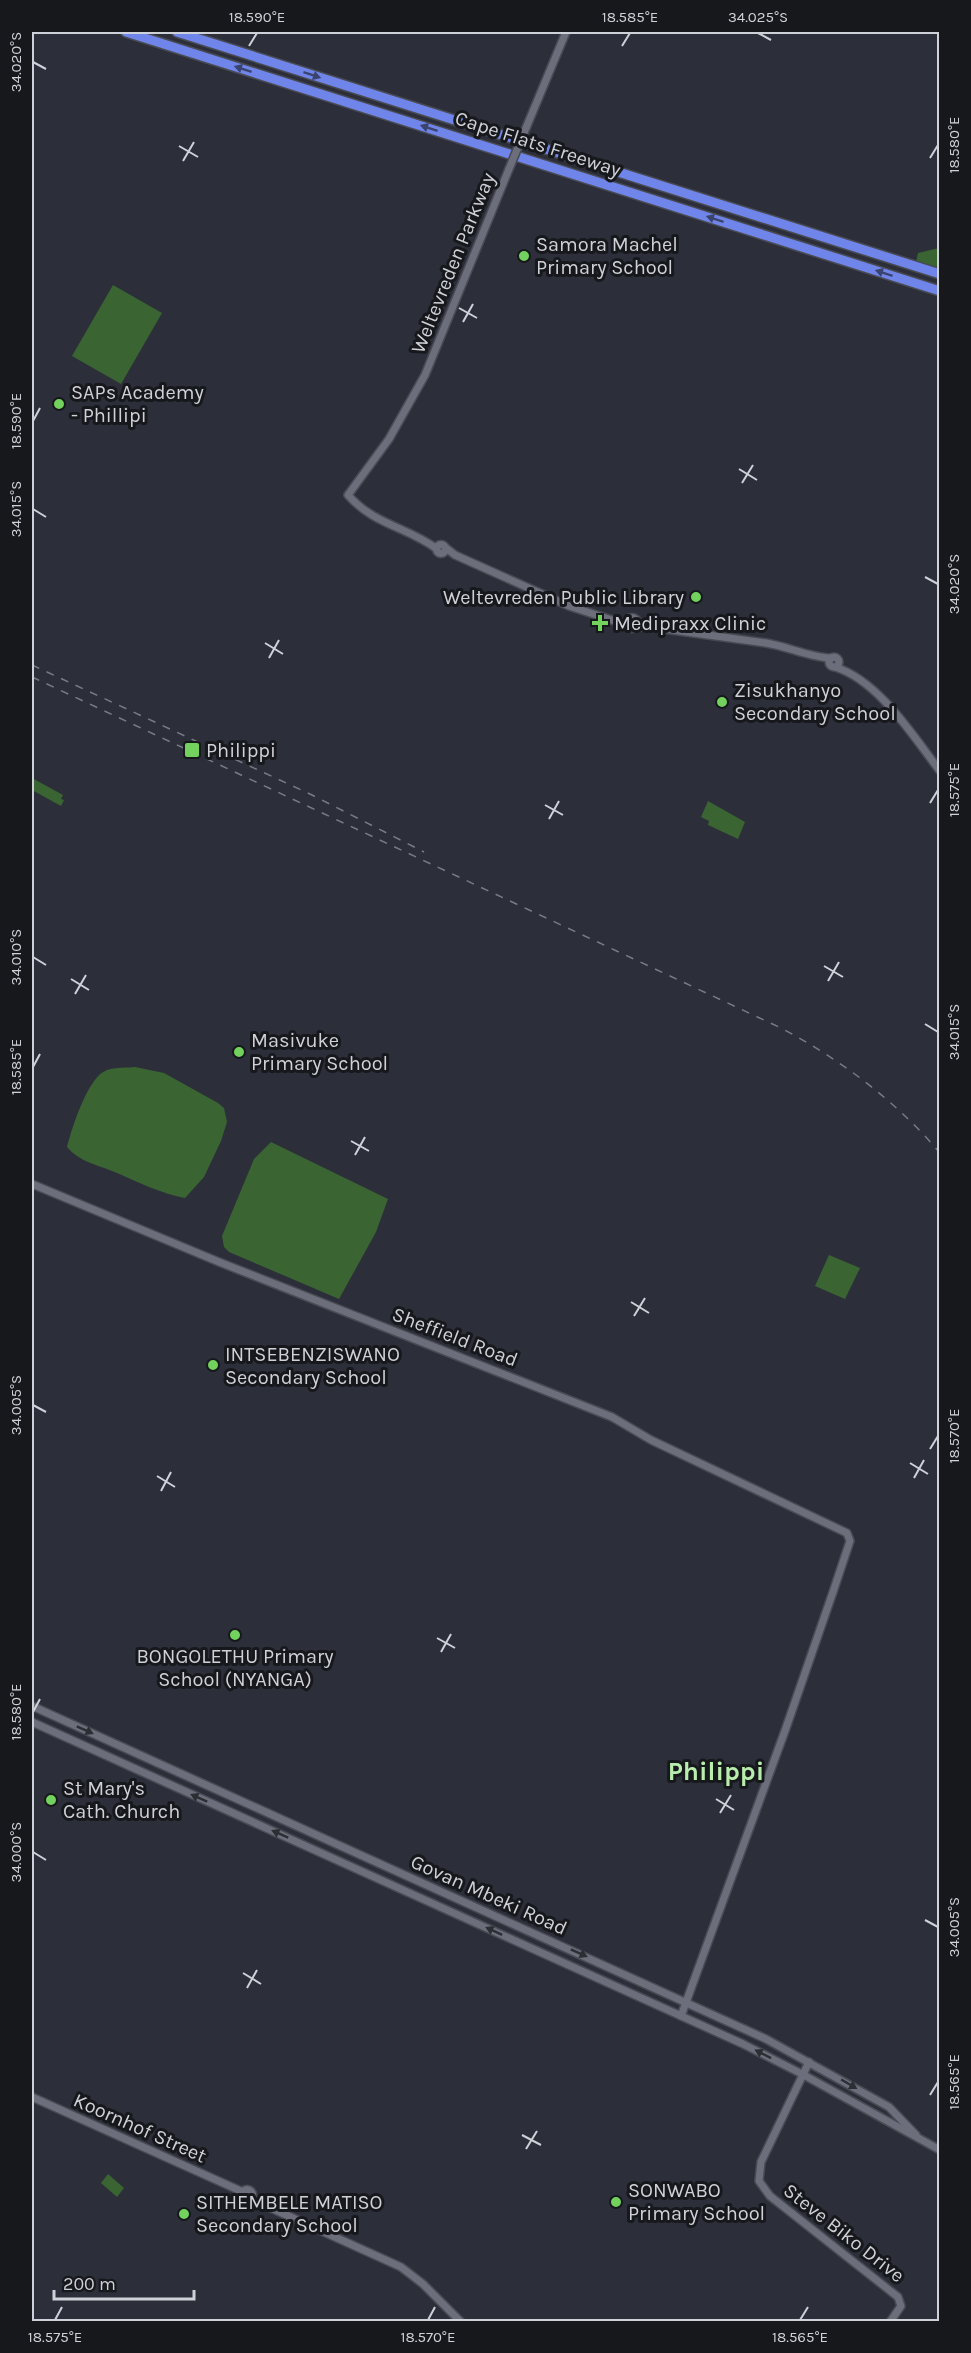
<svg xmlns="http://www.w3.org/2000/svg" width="971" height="2353" viewBox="0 0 971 2353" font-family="Karla,sans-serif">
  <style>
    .green { fill: #3a6432 }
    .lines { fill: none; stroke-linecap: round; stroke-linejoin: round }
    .secondary-casing { stroke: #494b54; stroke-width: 10 }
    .highway-casing { stroke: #494b54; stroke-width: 12 }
    .secondary { stroke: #6c6f7b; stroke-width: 7 }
    .highway { stroke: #7085e9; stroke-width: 9 }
    .rail { stroke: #797b84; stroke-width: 1.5; stroke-dasharray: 8 8; stroke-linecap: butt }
    .secondary-bridge-casing { stroke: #494b54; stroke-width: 10; stroke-linecap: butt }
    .secondary-bridge { stroke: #6c6f7b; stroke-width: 7 }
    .oneway { fill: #3a446e }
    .oneway2 { fill: #2c2e34 }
    .ticks { fill: none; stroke: #cfd1d8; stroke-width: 2 }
    .poi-dot { fill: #72d25d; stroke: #16181c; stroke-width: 2 }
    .labels { text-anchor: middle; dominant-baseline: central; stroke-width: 6; stroke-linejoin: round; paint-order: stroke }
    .street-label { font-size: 20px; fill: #cfd1d8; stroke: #16181c }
    .poi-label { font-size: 20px; fill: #cfd1d8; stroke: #16181c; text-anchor: start }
    .district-label { font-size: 26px; font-weight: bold; fill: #b9edae; stroke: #16181c }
    .neatline { fill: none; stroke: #cfd1d8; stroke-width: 2 }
    .ticks-label { font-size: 15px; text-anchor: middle; fill: #cfd1d8 }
  </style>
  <rect width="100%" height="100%" fill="#2c2f3a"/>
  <g class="green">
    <polygon points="939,248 939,269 916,262 918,253"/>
    <polygon points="113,285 162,313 121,384 72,356"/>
    <polygon points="32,778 63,795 61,799 64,800 61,806 32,790"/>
    <polygon points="708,801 745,822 738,839 708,825 709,821 701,817"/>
    <path d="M135,1067L164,1073L218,1103L224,1108L227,1122L221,1141L204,1177L185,1198C160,1193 140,1183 117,1173C99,1165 81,1163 67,1147C72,1128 88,1076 107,1070C116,1067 127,1068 135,1067Z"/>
    <polygon points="271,1142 388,1199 376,1232 339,1299 229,1252 224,1247 222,1236 254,1159"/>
    <polygon points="829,1255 860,1268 845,1299 815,1286"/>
    <polygon points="108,2174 124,2188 117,2197 101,2183"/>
  </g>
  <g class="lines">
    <g class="secondary-casing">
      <g id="secondary">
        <polyline points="526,128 566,32"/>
        <circle cx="441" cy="549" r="4.5"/>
        <polyline points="446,548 455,555 569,606 627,625"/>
        <path d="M437,549C408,527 374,525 348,495L389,439L425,375L509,169"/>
        <circle cx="632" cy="623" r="5.5"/>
        <path d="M635,627H650L766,643C786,646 812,658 831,658"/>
        <circle cx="834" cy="662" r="5"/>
        <path d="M835,667C879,681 913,736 940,771"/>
        <polyline points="32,1184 219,1262 612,1417 651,1440 847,1533 850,1541 833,1592 786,1728 681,2016"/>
        <polyline points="32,1706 766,2039 889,2107 916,2135"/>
        <polyline points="32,1722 743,2044 802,2074 940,2150"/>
        <polyline points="809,2062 761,2162 759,2181 770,2196 898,2297 901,2306 890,2322"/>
        <polyline points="32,2097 243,2192"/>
        <circle cx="247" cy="2195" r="5.5"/>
        <polyline points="251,2199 401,2267 423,2284 461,2322"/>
      </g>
    </g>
    <g class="highway-casing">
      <g id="highway">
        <polyline points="126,32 940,291"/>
        <polyline points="177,32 940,274"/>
      </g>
    </g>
    <use href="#secondary" class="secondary"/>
    <use href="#highway" class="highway"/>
    <g class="rail">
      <polyline points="32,665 312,795 424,852"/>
      <path d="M32,677L781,1028C841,1060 895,1100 940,1153"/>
    </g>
    <g class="secondary-bridge-casing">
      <polyline id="secondary-bridge" points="509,169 526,128"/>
    </g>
    <use href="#secondary-bridge" class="secondary-bridge"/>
  </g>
  <defs><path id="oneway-solid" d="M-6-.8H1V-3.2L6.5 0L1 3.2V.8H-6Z" transform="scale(1.5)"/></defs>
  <g class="oneway">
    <use href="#oneway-solid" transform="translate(243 69) rotate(-162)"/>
    <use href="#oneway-solid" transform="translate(312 75) rotate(18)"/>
    <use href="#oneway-solid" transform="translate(429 128) rotate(-162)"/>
    <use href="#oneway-solid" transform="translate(715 219) rotate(-162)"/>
    <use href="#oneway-solid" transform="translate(884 273) rotate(-162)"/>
  </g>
  <g class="oneway2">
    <use href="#oneway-solid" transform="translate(85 1730) rotate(24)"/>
    <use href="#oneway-solid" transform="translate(199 1798) rotate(-156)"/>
    <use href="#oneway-solid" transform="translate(280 1834) rotate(-156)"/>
    <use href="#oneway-solid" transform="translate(494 1931) rotate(-155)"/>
    <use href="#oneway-solid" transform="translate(579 1953) rotate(24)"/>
    <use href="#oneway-solid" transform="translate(763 2054) rotate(-153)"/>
    <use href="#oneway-solid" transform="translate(849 2084) rotate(30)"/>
  </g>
  <path class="ticks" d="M758,33L771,40M249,46L257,33M622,46L630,33M33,62L46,69M179,146L198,157M930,158L938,145M183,161L194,142M459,308L477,318M463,322L473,304M33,421L40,408M739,469L757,480M742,483L753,465M33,509L46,517M925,577L938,584M265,643L283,654M269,658L279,640M930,803L938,790M545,805L563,815M549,819L559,801M33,957L46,965M824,966L843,977M71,979L89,990M828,981L839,962M75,994L86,975M925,1024L938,1032M33,1067L40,1054M351,1141L369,1151M355,1155L365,1137M631,1302L649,1313M634,1316L645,1298M33,1405L46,1412M930,1449L938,1436M910,1463L928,1474M157,1476L175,1487M914,1478L924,1460M161,1491L171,1472M437,1638L455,1648M441,1652L451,1634M33,1712L40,1699M716,1799L734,1810M720,1813L731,1795M33,1852L46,1860M925,1920L938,1927M243,1973L261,1984M247,1988L257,1970M930,2095L938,2082M522,2135L541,2145M526,2149L537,2131M55,2320L62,2307M428,2320L435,2307M800,2320L808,2307"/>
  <g class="poi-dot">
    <circle cx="524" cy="256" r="6"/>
    <circle cx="59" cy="404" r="6"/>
    <circle cx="696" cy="597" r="6"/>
    <path d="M597 614h6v6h6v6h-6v6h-6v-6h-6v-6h6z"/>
    <circle cx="722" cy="702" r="6"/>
    <rect x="184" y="742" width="16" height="16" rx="3"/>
    <circle cx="239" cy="1052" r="6"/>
    <circle cx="213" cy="1365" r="6"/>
    <circle cx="235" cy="1635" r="6"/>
    <circle cx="51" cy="1800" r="6"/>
    <circle cx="616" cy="2202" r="6"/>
    <circle cx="184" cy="2214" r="6"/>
  </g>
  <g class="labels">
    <g class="street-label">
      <text transform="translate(538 144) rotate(18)">Cape Flats Freeway</text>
      <text transform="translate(453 263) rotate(-68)">Weltevreden Parkway</text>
      <text transform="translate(455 1337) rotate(21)">Sheffield Road</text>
      <text transform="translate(489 1895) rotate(24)">Govan Mbeki Road</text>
      <text transform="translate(140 2128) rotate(24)">Koornhof Street</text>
      <text transform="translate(844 2233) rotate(38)">Steve Biko Drive</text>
    </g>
    <g class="poi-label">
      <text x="536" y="244">Samora Machel<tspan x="536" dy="23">Primary School</tspan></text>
      <text x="71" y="392">SAPs Academy<tspan x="71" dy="23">- Phillipi</tspan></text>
      <text x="684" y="597" text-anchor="end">Weltevreden Public Library</text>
      <text x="614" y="623">Medipraxx Clinic</text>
      <text x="734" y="690">Zisukhanyo<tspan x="734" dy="23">Secondary School</tspan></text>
      <text x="206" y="750">Philippi</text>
      <text x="251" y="1040">Masivuke<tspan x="251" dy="23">Primary School</tspan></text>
      <text x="225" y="1354">INTSEBENZISWANO<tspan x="225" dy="23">Secondary School</tspan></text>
      <text x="235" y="1656" text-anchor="middle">BONGOLETHU Primary<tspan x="235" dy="23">School (NYANGA)</tspan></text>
      <text x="63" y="1788">St Mary's<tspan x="63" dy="23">Cath. Church</tspan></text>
      <text x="628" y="2190">SONWABO<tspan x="628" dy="23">Primary School</tspan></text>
      <text x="196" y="2202">SITHEMBELE MATISO<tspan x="196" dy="23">Secondary School</tspan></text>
    </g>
    <g class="district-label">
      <text x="716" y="1771">Philippi</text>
    </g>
  </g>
  <rect width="971" height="2353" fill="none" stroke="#16181c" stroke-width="66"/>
  <path d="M54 2290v9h140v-9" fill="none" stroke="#cfd1d8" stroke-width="3"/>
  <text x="63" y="2290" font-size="18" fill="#cfd1d8" stroke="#16181c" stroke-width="4.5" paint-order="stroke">200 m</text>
  <rect x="33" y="33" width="905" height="2287" class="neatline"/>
  <g class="ticks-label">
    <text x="257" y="22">18.590°E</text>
    <text x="630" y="22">18.585°E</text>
    <text x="758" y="22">34.025°S</text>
    <text transform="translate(16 62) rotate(-90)" y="5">34.020°S</text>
    <text transform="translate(954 145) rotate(-90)" y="5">18.580°E</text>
    <text transform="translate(16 421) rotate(-90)" y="5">18.590°E</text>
    <text transform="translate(16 509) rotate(-90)" y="5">34.015°S</text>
    <text transform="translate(954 584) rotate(-90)" y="5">34.020°S</text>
    <text transform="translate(954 790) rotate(-90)" y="5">18.575°E</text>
    <text transform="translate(16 957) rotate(-90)" y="5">34.010°S</text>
    <text transform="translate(954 1032) rotate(-90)" y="5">34.015°S</text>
    <text transform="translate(16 1067) rotate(-90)" y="5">18.585°E</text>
    <text transform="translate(16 1405) rotate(-90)" y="5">34.005°S</text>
    <text transform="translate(954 1436) rotate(-90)" y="5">18.570°E</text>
    <text transform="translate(16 1712) rotate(-90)" y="5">18.580°E</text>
    <text transform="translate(16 1852) rotate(-90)" y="5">34.000°S</text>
    <text transform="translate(954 1927) rotate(-90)" y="5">34.005°S</text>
    <text transform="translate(954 2082) rotate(-90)" y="5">18.565°E</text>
    <text x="55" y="2342">18.575°E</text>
    <text x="428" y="2342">18.570°E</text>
    <text x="800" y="2342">18.565°E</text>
  </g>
</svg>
